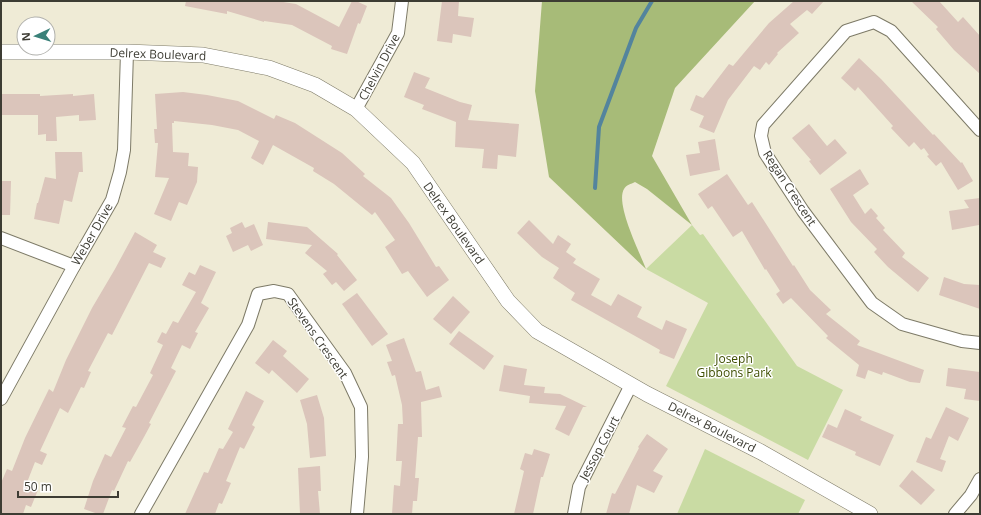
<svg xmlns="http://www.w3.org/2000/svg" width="981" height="515" viewBox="0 0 981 515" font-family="'Open Sans',sans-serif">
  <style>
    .green { fill: #c9dba3 }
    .forest { fill: #a7bb78 }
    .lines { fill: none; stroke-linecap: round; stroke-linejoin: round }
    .stream { stroke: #53849d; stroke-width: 4 }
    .building { fill: #dbc5bb }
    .minor-casing { stroke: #7d7a67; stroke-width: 14 }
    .tertiary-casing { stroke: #7d7a67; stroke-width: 16 }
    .minor { stroke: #fff; stroke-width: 12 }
    .tertiary { stroke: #fff; stroke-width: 15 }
    .labels { text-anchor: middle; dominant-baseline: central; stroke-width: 3; stroke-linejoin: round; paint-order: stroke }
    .street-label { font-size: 12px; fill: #3d3c33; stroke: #fff }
    .park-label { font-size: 12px; fill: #3e4e00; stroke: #fff }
  </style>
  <rect width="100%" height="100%" fill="#efebd6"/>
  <g class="green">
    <polygon points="692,225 700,235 703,234 797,366 843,390 808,460 666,386 708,303 646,269"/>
    <polygon points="705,449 805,500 798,514 677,514"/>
  </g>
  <path class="forest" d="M542,1H755L675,88L652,156L692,225L647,189L635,182C631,184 626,185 624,189C615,204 640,253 646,269L549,177L535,91Z"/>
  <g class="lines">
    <polyline class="stream" points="595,188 599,127 636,28 652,1"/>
  </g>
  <g class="building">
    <polygon points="186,1 277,1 296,4 339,27 352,1 356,1 367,6 360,24 358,23 347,54 331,49 332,46 292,25 264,21 264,22 227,11 227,14 185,6"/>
    <polygon points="442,1 459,1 458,16 474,18 471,37 453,34 452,43 437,41"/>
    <polygon points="794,1 824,1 812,14 807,10 790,24 799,33 777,53 778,54 769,65 766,62 760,70 754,66 728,100 714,133 699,127 704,116 690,110 696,95 703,98 729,64 733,66 769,23"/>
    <polygon points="911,1 939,1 958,22 963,17 980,36 980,74 954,50 936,29 938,27"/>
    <polygon points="859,58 881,79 933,135 934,134 961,163 962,162 973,181 958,190 941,162 936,166 927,156 929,155 924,148 921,150 914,142 909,147 891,128 893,126 858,87 855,91 841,78"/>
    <polygon points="414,72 430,78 425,88 460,102 472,105 468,120 519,124 516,157 498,155 497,169 482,168 484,149 455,147 456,122 422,109 424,105 404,97"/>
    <polygon points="183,92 207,95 238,101 274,119 276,115 295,123 342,153 365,174 363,176 391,198 409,223 436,267 439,266 449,280 427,297 408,271 402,274 385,247 395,240 375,212 372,215 334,184 313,171 314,168 273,145 263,165 251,158 259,141 238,130 212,125 174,121 174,123 172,123 173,152 189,153 188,166 198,167 197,182 187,205 179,202 171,221 154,214 169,178 155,177 158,143 155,143 154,129 157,129 155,94"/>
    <polygon points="1,94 40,94 40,96 73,94 73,96 94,94 96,120 79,121 79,115 56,117 57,141 46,141 46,134 38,135 38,115 1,115"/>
    <polygon points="809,124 827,146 835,139 847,153 820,175 809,161 811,160 792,138"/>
    <polygon points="715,139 720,170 690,176 686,155 700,153 698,142"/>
    <polygon points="55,152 82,152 83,172 79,172 72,202 64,200 59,224 34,219 37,203 38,203 45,177 56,179"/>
    <polygon points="860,169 869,184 853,195 865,214 871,208 878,216 876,218 885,228 883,230 905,253 902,257 929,278 918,292 888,267 874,252 877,249 851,222 830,189"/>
    <polygon points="727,174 748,205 752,202 793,266 794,265 810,290 831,310 826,314 860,341 857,345 924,370 920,383 910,382 883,372 882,375 868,370 865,379 856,376 859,365 826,338 828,336 791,298 783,304 776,294 780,291 766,269 765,270 742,231 733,237 712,206 708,209 698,194"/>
    <polygon points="1,181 11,181 10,215 1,215"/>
    <polygon points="980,198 980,227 979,225 952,230 949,211 969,208 964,200"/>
    <polygon points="529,220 553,244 558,235 571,244 566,252 576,259 573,263 600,279 591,295 611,306 618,294 642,307 637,317 662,330 666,320 687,329 674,359 659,353 660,350 571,300 575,293 553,278 559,268 542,257 517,233"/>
    <polygon points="242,222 245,228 254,224 263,245 251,251 248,245 233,252 226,236 232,233 230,228"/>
    <polygon points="268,222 307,227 338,254 337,255 357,280 344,291 336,282 332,285 323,274 327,271 305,253 312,245 266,239"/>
    <polygon points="135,232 157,245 153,252 166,258 161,268 149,263 112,335 108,333 88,371 91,372 84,388 81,387 68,413 60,408 40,451 47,454 42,465 35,462 26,485 38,490 31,507 26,505 23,514 1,514 1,483 7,469 12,471 25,438 49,389 53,392 66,360 92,308 115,269"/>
    <polygon points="200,265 216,272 201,303 209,308 195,332 198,333 190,349 182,345 171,368 176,371 149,423 151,424 144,437 130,462 128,461 114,491 112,490 103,514 98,514 84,509 93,481 105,454 111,457 126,428 122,427 133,406 136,407 153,375 150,373 163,345 157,342 162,332 166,334 173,321 178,323 196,292 182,285 189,272 195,275"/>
    <polygon points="944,277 964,284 980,285 980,309 939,295"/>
    <polygon points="357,293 388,334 372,346 342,304"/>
    <polygon points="453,296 470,312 451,334 433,319"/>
    <polygon points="459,331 494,356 484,370 449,344"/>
    <polygon points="404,338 416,372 421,371 426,390 439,386 442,397 421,402 422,437 418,437 415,478 419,478 417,501 413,501 412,514 392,514 394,485 400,486 402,461 396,461 398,424 403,424 402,405 395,375 392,376 387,362 392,361 386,345"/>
    <polygon points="273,340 287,351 283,356 309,379 297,393 272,370 269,374 255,363"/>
    <polygon points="504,365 527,369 524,385 545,387 544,393 560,394 587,407 583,407 569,436 555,429 566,406 529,403 530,396 499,391"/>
    <polygon points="948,368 980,372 980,401 964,399 966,389 946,386"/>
    <polygon points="246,391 264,401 252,425 255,427 244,449 240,447 226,481 231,483 222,504 219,503 215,514 185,514 204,472 208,473 219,448 223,449 233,432 228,429"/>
    <polygon points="317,395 324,418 326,456 310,458 307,424 300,400"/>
    <polygon points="946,407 969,418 958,441 949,436 940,459 946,461 942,472 916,462 926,437 931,439"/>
    <polygon points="845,409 862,417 860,420 894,435 880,466 855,455 856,452 822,437 828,424 837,428"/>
    <polygon points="647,434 668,449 653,471 663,476 654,493 637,485 629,514 606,514 612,493 615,494 639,448 638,447"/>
    <polygon points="534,449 550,454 543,477 541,477 533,514 514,514 524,471 520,469 525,453 532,455"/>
    <polygon points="320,466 321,491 318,491 320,514 300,514 298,468"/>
    <polygon points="912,470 935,490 921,505 899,486"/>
  </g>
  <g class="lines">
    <g class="minor-casing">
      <g id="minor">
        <polyline points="356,109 398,33 402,1"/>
        <polyline points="980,130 891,31 874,22 846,31 763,125 761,136 765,153 803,211 872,303 902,324 962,341 980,343"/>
        <polyline points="1,238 74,266"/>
        <polyline points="1,399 74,266 112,200 120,172 124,150 127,52"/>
        <polyline points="141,514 248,325 258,294 274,291 288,294 345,373 361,407 362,457 357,514"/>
        <polyline points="574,514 579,487 631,385"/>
        <polyline points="955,514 971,495 980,479"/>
      </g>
    </g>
    <g class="tertiary-casing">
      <polyline id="tertiary" points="1,52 127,52 203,55 269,68 315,85 356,109 413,163 508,301 537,331 647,394 761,452 870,514"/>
    </g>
    <use href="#minor" class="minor"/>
    <use href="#tertiary" class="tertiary"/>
  </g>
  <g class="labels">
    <g class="street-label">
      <text transform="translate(158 54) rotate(2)">Delrex Boulevard</text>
      <text transform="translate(379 67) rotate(-62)">Chelvin Drive</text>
      <text transform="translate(790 188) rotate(57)">Regan Crescent</text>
      <text transform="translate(454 223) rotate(55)">Delrex Boulevard</text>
      <text transform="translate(92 234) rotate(-60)">Weber Drive</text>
      <text transform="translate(318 338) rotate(55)">Stevens Crescent</text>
      <text transform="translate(712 427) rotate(27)">Delrex Boulevard</text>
      <text transform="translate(599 448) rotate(-62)">Jessop Court</text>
    </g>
    <g class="park-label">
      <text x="734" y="358">Joseph<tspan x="734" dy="14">Gibbons Park</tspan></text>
    </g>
  </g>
  <rect width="981" height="515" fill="none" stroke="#3d3c33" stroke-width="4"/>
  <g transform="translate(36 36) rotate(266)"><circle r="19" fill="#ffffff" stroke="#b1b1ad"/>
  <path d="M0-3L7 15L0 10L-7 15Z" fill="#3a8179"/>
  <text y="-6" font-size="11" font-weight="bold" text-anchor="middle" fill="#3d3c33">N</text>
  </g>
  <path d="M18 491v6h100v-6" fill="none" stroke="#3d3c33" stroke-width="2"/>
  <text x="24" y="491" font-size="12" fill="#3d3c33" stroke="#ffffff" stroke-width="3" paint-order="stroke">50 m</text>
</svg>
